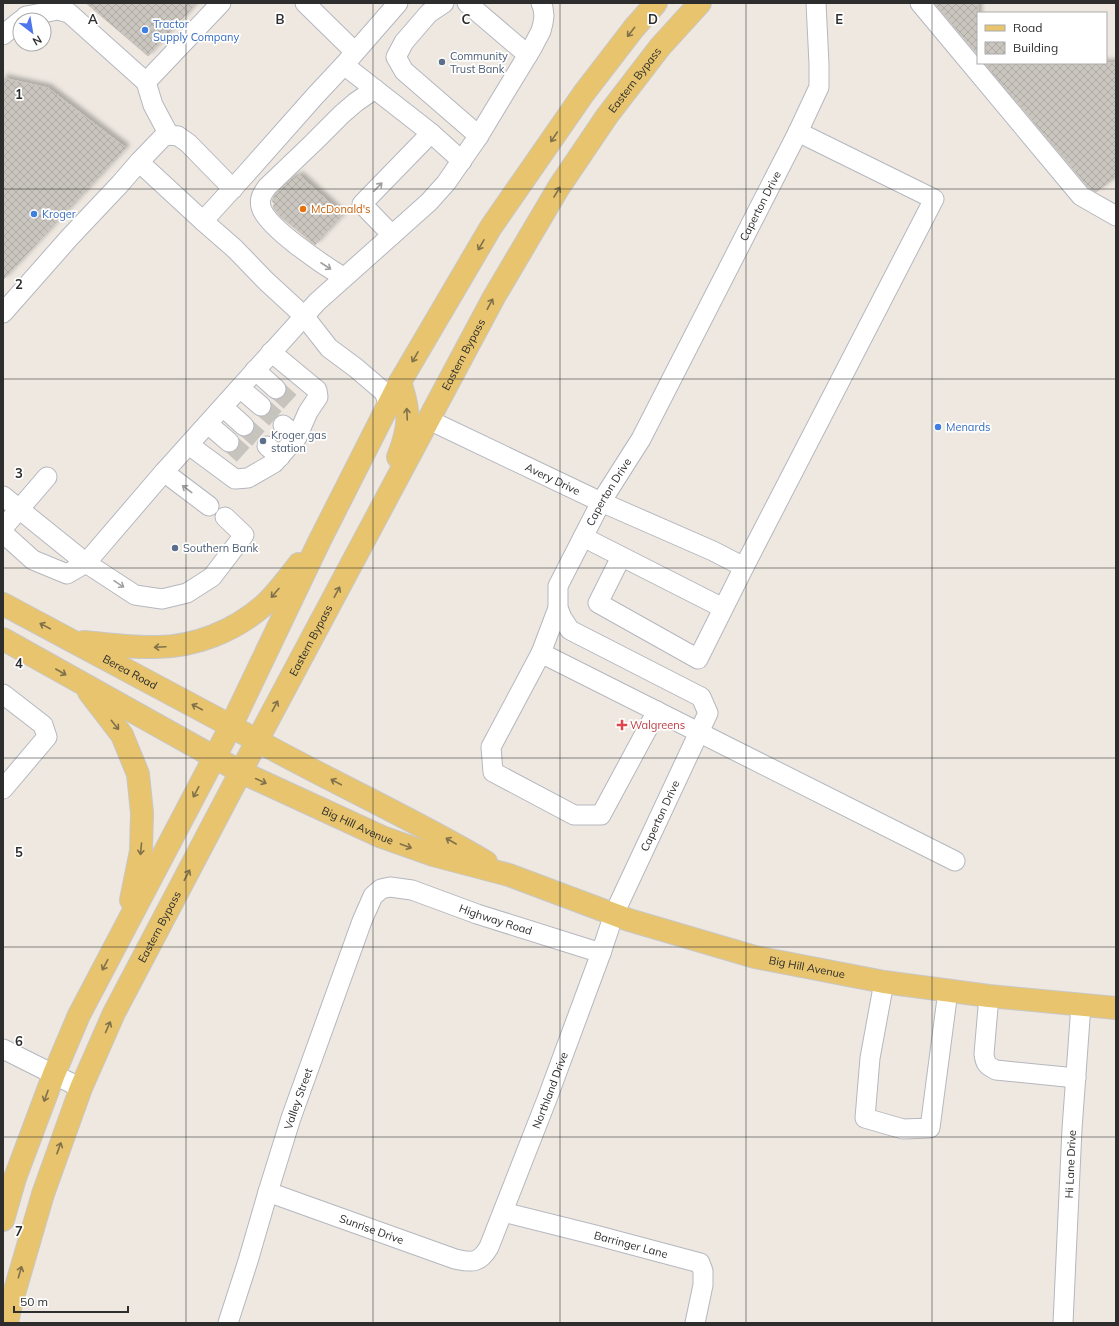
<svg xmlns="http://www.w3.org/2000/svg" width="1119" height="1326" viewBox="0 0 1119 1326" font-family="Mulish,sans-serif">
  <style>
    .building { fill: url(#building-cross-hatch); stroke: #c9c3bb; filter: url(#shadow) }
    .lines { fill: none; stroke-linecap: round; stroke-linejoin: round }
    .minor-tunnel { stroke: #c7c3bd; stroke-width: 19; stroke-dasharray: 19 10; stroke-linecap: butt }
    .minor-casing { stroke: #b5b7bf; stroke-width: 21 }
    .major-casing { stroke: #c8c8c8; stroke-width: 24 }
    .minor { stroke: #fff; stroke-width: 19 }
    .major { stroke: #e7c46d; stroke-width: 22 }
    .oneway { stroke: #81714a }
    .oneway2 { stroke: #a0a0a0 }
    .grid { fill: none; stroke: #2d2d2d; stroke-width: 1; stroke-opacity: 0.55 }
    .shop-dot { fill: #3f7fe0; stroke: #fff; stroke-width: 1.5 }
    .service-dot { fill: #5c6f8a; stroke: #fff; stroke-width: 1.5 }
    .food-dot { fill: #e8710a; stroke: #fff; stroke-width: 1.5 }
    .health-dot { fill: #e0444e; stroke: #fff; stroke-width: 1.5 }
    .labels { text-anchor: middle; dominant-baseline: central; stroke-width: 3.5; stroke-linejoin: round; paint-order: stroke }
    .shop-label { font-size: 11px; fill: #366cbe; stroke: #fff; text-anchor: start }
    .service-label { font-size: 11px; fill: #4e5e75; stroke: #fff; text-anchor: start }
    .street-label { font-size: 11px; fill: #2d2d2d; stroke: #fff }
    .food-label { font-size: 11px; fill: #c56008; stroke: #fff; text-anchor: start }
    .health-label { font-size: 11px; fill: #be3a42; stroke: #fff; text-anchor: start }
    .grid-label { font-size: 13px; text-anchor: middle; font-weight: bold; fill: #2d2d2d; stroke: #fff; stroke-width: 3.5; stroke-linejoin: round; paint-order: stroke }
  </style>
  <defs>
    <pattern id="building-cross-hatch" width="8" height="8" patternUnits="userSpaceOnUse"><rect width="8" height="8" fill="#cac6bf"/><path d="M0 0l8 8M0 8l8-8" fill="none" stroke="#aeaaa4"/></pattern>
    <filter id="shadow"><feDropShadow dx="3.5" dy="-3.5" stdDeviation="2" flood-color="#0004"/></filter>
  </defs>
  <rect width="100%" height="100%" fill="#eee8e1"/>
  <g class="building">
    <polygon points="86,3 197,3 148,56"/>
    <polygon points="934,3 978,3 978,55"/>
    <polygon points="984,63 1116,63 1116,177 1096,192 1088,187"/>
    <polygon points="3,78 48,88 126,148 3,280"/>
    <polygon points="299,175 343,215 315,245 281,217 274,209 273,206 275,204 272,201 275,194 293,177 295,179"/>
  </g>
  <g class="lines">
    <g class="minor-tunnel">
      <polyline points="276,389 297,408"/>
      <polyline points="261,406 283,425"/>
      <polyline points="244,426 267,446"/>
      <polyline points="229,442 249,460"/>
    </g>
    <g class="minor-casing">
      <g id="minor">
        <polyline points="305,3 355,52"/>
        <polyline points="444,3 429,13 404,42 396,57 404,71 479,136"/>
        <polyline points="467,3 528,55"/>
        <polyline points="920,3 1081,196 1116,216"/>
        <polyline points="22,20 26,16 58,10 69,13 146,82"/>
        <polyline points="3,35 20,21"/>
        <polyline points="344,65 431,133 462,161"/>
        <polyline points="169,135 153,105 146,82 221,3"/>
        <polyline points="139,162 203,221"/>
        <polyline points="392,235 362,204 431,133"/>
        <path d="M343,277C325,266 266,227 261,207C259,199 262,194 267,187L313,143L342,114L356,102L375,89"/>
        <polyline points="3,313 70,237 120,184 139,162 163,137 169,135 178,136 188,143 233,189"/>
        <polyline points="255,370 276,389"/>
        <polyline points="240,388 261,406"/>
        <polyline points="389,405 384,392 356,368 329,348 304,316 266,281 235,249 203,221 245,175 315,96 344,65 398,3"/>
        <polyline points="223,407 244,426"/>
        <path id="s1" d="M429,420L601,502L713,551L744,567"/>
        <polyline points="208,424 229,442"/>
        <polyline points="283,425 297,437"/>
        <polyline points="189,445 235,479 248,478 274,463 297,437 308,412 318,397 317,390 271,352"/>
        <polyline points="267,446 280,457"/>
        <polyline points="164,472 209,506"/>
        <polyline points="3,496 86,563 135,595 162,599 187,593 212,577 244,535 225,517"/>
        <polyline points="3,528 47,477"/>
        <polyline points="3,533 33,560 67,574 86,563 164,472 317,302 429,202 446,183 478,137 532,48 541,31 543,23 544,16 543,8 541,3"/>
        <polyline points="583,537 723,608"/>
        <polyline points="621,557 598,603 698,659 744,567 934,199 798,132"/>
        <polyline points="558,608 541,653 955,861"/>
        <polyline points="541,653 491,747 493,772 574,815 601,815 657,711"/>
        <polyline points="3,694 43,725 47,737 3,789"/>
        <polyline points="884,982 870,1058 865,1118 903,1129 930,1128 948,991"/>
        <path d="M989,996L984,1054C985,1063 987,1066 996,1070L1076,1078"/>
        <polyline points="3,1049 81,1088"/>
        <path id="s2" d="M268,1192L455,1259C472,1263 480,1263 489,1247L547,1099L601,953L614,914L708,713L701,697L570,630L562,618L558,608V586L601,502L641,439L798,132L819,87V64L816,3"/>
        <path id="s3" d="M503,1212L595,1235L700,1263L703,1271V1285L695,1323"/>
        <path id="s4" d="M228,1323L248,1261L268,1192L291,1118L362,921L373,896L381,889L390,887L412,890L477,914L601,953"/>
        <path id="s5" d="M1063,1323L1072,1129L1081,1005"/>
      </g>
    </g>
    <g class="major-casing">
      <g id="major">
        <path d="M398,457C404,442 409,426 407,410C406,401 403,391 400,382"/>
        <path id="s6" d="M3,604L231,726C314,774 403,813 486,862"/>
        <path id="s7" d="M3,639L241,772L382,837L433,855L509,875L629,920L755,957L884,982L989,996L1116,1008"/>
        <path d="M83,642C107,644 132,648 156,647C195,647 234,631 263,606C275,596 289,577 299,564"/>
        <polyline points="89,692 122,735 138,774 142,813 141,851 131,900"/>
        <polyline points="3,1220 15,1178 54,1074 79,1015 231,726 319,542 400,382 491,227 584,93 634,28 656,3"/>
        <path id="s8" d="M7,1323L11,1304L43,1194L81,1088L114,1013L257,741L494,297L559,187L607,116L660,47L700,3"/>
      </g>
    </g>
    <use href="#minor" class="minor"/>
    <use href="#major" class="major"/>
  </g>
  <defs><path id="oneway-shaft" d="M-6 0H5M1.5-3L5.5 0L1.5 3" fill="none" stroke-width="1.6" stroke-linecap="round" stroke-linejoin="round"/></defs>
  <g class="oneway">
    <use href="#oneway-shaft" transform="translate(631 32) rotate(128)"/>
    <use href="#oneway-shaft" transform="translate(554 137) rotate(124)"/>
    <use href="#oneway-shaft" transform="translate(557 192) rotate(-59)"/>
    <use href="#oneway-shaft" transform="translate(481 245) rotate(120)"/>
    <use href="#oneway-shaft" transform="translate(490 304) rotate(-62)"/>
    <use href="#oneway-shaft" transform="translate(415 357) rotate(120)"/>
    <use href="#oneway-shaft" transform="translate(407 414) rotate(-93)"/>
    <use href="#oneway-shaft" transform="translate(337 592) rotate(-62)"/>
    <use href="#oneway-shaft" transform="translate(275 593) rotate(131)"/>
    <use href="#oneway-shaft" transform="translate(45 626) rotate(-152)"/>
    <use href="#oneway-shaft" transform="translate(160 647) rotate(177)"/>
    <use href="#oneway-shaft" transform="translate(61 672) rotate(30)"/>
    <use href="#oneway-shaft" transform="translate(275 706) rotate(-62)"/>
    <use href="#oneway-shaft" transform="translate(197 707) rotate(-152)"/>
    <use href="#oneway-shaft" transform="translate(115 725) rotate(51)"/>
    <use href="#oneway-shaft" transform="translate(261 781) rotate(25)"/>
    <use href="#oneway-shaft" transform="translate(336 782) rotate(-152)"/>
    <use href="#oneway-shaft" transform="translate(196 792) rotate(118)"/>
    <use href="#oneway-shaft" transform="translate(451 841) rotate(-150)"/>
    <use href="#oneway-shaft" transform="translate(406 846) rotate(20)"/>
    <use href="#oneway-shaft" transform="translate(141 849) rotate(95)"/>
    <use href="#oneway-shaft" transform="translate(187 875) rotate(-62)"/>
    <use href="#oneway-shaft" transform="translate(105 965) rotate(118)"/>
    <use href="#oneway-shaft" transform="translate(108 1027) rotate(-66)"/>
    <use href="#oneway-shaft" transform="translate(46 1096) rotate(110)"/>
    <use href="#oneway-shaft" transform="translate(59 1148) rotate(-70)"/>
    <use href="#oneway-shaft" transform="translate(20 1272) rotate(-74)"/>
  </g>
  <g class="oneway2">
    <use href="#oneway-shaft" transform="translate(378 187) rotate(-46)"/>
    <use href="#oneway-shaft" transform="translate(326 266) rotate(33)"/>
    <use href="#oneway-shaft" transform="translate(187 489) rotate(-143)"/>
    <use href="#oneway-shaft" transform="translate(119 584) rotate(34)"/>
  </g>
  <path class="grid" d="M186,3V1323M373,3V1323M560,3V1323M746,3V1323M932,3V1323M3,189H1116M3,379H1116M3,568H1116M3,758H1116M3,947H1116M3,1137H1116"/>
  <g class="shop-dot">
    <circle cx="145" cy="30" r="4"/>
    <circle cx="34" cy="214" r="4"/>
    <circle cx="938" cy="427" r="4"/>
  </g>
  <g class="service-dot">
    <circle cx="442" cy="62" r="4"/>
    <circle cx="263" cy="441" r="4"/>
    <circle cx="175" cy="548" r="4"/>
  </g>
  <circle class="food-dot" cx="303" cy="209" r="4"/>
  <path class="health-dot" d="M620 719h4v4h4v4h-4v4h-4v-4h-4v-4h4z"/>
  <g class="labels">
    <g class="shop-label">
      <text x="153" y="24">Tractor<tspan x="153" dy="13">Supply Company</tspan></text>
      <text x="42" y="214">Kroger</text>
      <text x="946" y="427">Menards</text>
    </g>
    <g class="service-label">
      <text x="450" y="56">Community<tspan x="450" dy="13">Trust Bank</tspan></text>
      <text x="271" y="435">Kroger gas<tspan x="271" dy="13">station</tspan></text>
      <text x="183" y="548">Southern Bank</text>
    </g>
    <g class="street-label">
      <text stroke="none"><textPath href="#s8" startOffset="1398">Eastern Bypass</textPath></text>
      <text stroke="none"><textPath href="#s2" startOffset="1459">Caperton Drive</textPath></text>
      <text stroke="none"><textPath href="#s8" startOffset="1074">Eastern Bypass</textPath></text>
      <text stroke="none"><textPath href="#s1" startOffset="137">Avery Drive</textPath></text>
      <text stroke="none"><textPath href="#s2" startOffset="1135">Caperton Drive</textPath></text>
      <text stroke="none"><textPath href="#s8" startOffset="750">Eastern Bypass</textPath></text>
      <text stroke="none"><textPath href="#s6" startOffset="144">Berea Road</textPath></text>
      <text stroke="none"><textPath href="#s2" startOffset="703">Caperton Drive</textPath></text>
      <text stroke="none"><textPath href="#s7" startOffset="401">Big Hill Avenue</textPath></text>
      <text stroke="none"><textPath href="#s4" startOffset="582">Highway Road</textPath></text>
      <text stroke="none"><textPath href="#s8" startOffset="426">Eastern Bypass</textPath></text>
      <text stroke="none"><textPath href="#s7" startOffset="873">Big Hill Avenue</textPath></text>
      <text stroke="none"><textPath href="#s2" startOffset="407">Northland Drive</textPath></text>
      <text stroke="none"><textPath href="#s4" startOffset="235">Valley Street</textPath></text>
      <text stroke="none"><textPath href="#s5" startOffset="159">Hi Lane Drive</textPath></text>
      <text stroke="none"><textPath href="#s2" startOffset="110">Sunrise Drive</textPath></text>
      <text stroke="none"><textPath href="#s3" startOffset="132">Barringer Lane</textPath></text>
    </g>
    <g class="food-label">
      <text x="311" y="209">McDonald's</text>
    </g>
    <g class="health-label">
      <text x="630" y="725">Walgreens</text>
    </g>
  </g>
  <g class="grid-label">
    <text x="93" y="24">A</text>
    <text x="280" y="24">B</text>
    <text x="466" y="24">C</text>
    <text x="653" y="24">D</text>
    <text x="839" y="24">E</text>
    <text x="19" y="99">1</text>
    <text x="19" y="289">2</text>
    <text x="19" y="478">3</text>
    <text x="19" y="668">4</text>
    <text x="19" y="857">5</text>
    <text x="19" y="1046">6</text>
    <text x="19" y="1236">7</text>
  </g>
  <rect width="1119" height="1326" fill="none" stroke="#2d2d2d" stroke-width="8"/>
  <rect x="977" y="12" width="130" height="52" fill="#ffffff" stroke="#ababab"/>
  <rect x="985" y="25" width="20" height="6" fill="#e7c46d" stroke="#ababab"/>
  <text x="1013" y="32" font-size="12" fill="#2d2d2d">Road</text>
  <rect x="985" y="42" width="20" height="12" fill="url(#building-cross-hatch)" stroke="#ababab"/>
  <text x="1013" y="52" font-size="12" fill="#2d2d2d">Building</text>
  <g transform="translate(32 32) rotate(149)"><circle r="19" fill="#ffffff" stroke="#ababab"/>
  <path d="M0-3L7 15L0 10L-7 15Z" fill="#4f75ed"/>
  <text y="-6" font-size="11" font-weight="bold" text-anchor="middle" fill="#2d2d2d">N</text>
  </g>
  <path d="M14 1306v6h114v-6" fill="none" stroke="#2d2d2d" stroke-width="2"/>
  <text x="20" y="1306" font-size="12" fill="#2d2d2d" stroke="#ffffff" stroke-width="3" paint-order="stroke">50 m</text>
</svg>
